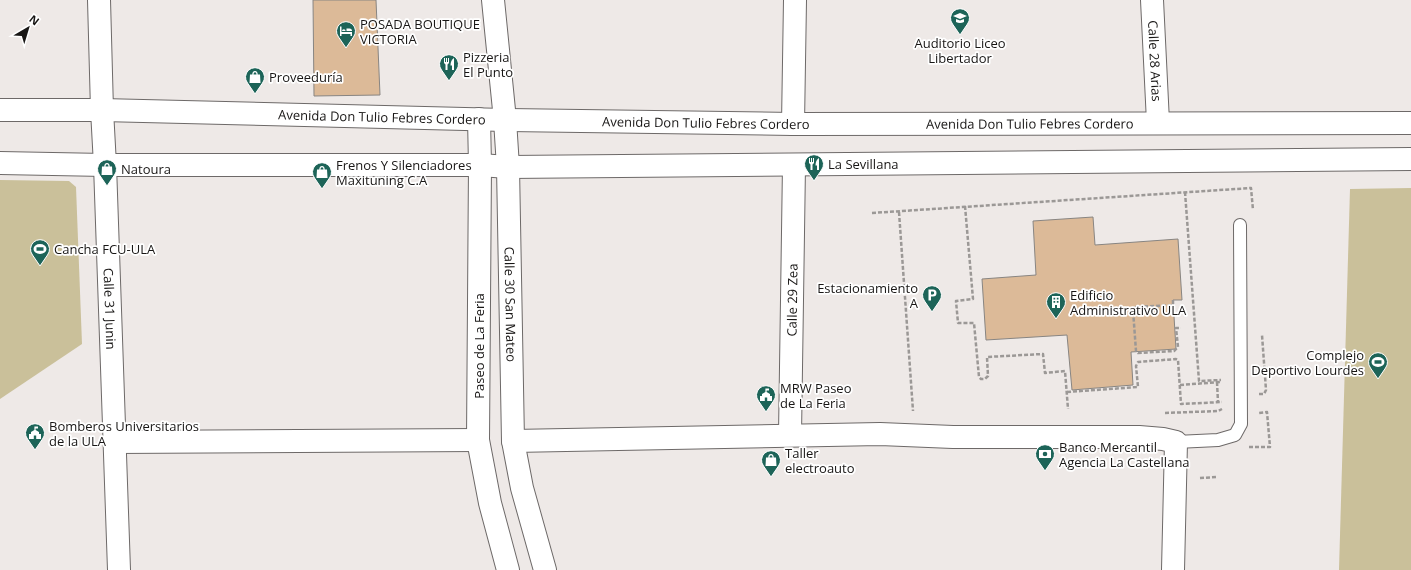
<svg xmlns="http://www.w3.org/2000/svg" width="1411" height="570" viewBox="0 0 1411 570" font-family="'Open Sans',sans-serif">
  <style>
    .green { fill: #cac09a }
    .building { fill: #dcba98; stroke: #888582 }
    .lines { fill: none; stroke-linecap: round; stroke-linejoin: round }
    .service-casing { stroke: #6d6968; stroke-width: 14 }
    .minor-casing { stroke: #6d6968; stroke-width: 24 }
    .path { stroke: #9b9896; stroke-width: 2.5; stroke-dasharray: 4 2; stroke-linecap: butt }
    .service { stroke: #fff; stroke-width: 12 }
    .minor { stroke: #fff; stroke-width: 22 }
    .labels { text-anchor: middle; dominant-baseline: central; stroke-width: 3.5; stroke-linejoin: round; paint-order: stroke }
    .poi-label { font-size: 13px; fill: #181615; stroke: #fff; text-anchor: start }
    .street-label { font-size: 13px; fill: #181615; stroke: #fff }
  </style>
  <rect width="100%" height="100%" fill="#eee9e7"/>
  <g class="green">
    <polygon points="0,180 69,181 76,187 82,344 0,399"/>
    <polygon points="1411,188 1411,570 1339,570 1350,189"/>
  </g>
  <g class="building">
    <polygon points="313,0 376,0 380,95 314,96"/>
    <polygon points="1093,217 1095,245 1178,239 1182,300 1173,300 1176,349 1131,352 1133,385 1072,390 1067,335 986,340 982,279 1036,275 1033,221"/>
  </g>
  <g class="lines">
    <g class="service-casing">
      <polyline id="service" points="1176,442 1218,440 1235,435 1241,424 1240,225"/>
    </g>
    <g class="minor-casing">
      <g id="minor">
        <path id="s1" d="M99,0L102,110L105,165L119,570"/>
        <path id="s2" d="M493,0L505,120L508,167L513,441L522,488L545,570"/>
        <path id="s3" d="M1152,0L1158,122"/>
        <path id="s4" d="M0,110H102L505,120L793,124L1411,123"/>
        <polyline points="479,119 480,165 478,440 490,503 508,570"/>
        <polyline points="793,124 795,0"/>
        <polyline points="0,163 105,165 480,165 508,167 1411,159"/>
        <path id="s5" d="M790,435L794,165"/>
        <polyline points="513,441 880,434 953,437 1139,437 1163,439 1176,442 1173,570"/>
        <polyline points="115,442 478,440"/>
      </g>
    </g>
    <g class="path">
      <polyline points="1185,192 1199,381 1221,380"/>
      <polyline points="965,206 973,299 956,301 958,323 974,323 979,377 981,379 985,379 988,376 987,357 1043,354 1045,373 1065,371 1068,409"/>
      <polyline points="899,212 913,411"/>
      <polyline points="872,213 1251,188 1253,210"/>
      <polyline points="1173,300 1173,305 1136,307 1133,310 1136,351 1138,353 1174,351 1178,347 1176,328 1181,328"/>
      <polyline points="1217,382 1218,402"/>
      <polyline points="1180,385 1220,382"/>
      <polyline points="1067,392 1138,387 1136,366 1138,362 1176,359 1178,360 1181,404 1222,402"/>
      <polyline points="1259,394 1264,394 1266,390 1262,335"/>
      <polyline points="1165,413 1218,411 1222,409"/>
      <polyline points="1249,447 1270,447 1267,412 1259,413"/>
      <polyline points="1200,478 1217,477"/>
    </g>
    <use href="#service" class="service"/>
    <use href="#minor" class="minor"/>
  </g>
  <defs>
    <g id="school-pin" transform="scale(1)"><path d="M0 17L-7.5 6A9.5 9.5 0 1 1 7.5 6Z" fill="#1d6458" stroke="#fff"/><path d="M0-5L7-2L0 1L-7-2ZM-4 1L0 2.5L4 1V4Q0 6-4 4Z" fill="#fff"/></g>
    <g id="hotel-pin" transform="scale(1)"><path d="M0 17L-7.5 6A9.5 9.5 0 1 1 7.5 6Z" fill="#1d6458" stroke="#fff"/><path d="M-6-4.5h1.5V1H6V5H4.5V3h-9V5H-6ZM-4 0a1.8 1.8 0 1 1 3.6 0ZM.5 0V-2.5h3Q6-2.5 6 0Z" fill="#fff"/></g>
    <g id="restaurant-pin" transform="scale(1)"><path d="M0 17L-7.5 6A9.5 9.5 0 1 1 7.5 6Z" fill="#1d6458" stroke="#fff"/><path d="M-5-6h1v4h1v-4h1v4h1v-4h1v5L-1.5 .5V6h-2V.5L-5-1ZM5-6V6H3V1.5H1.5Q1.5-4 5-6Z" fill="#fff"/></g>
    <g id="shop-pin" transform="scale(1)"><path d="M0 17L-7.5 6A9.5 9.5 0 1 1 7.5 6Z" fill="#1d6458" stroke="#fff"/><path d="M-5-2.5h2.3a2.7 3.5 0 0 1 5.4 0H5L5.5 6h-11ZM-1.5-2.5h3a1.5 2.3 0 0 0-3 0Z" fill="#fff"/></g>
    <g id="stadium-pin" transform="scale(1)"><path d="M0 17L-7.5 6A9.5 9.5 0 1 1 7.5 6Z" fill="#1d6458" stroke="#fff"/><path d="M0-5a6.5 5 0 1 0 0 10a6.5 5 0 1 0 0-10ZM-3.5-1.8h7v3.6h-7Z" fill="#fff"/></g>
    <g id="parking-pin" transform="scale(1)"><path d="M0 17L-7.5 6A9.5 9.5 0 1 1 7.5 6Z" fill="#1d6458" stroke="#fff"/><path d="M-3.5-5.5H1a3.5 3.5 0 0 1 0 7H-1V5.5H-3.5ZM-1-3.4V-.6H.8a1.4 1.4 0 0 0 0-2.8Z" fill="#fff"/></g>
    <g id="building-pin" transform="scale(1)"><path d="M0 17L-7.5 6A9.5 9.5 0 1 1 7.5 6Z" fill="#1d6458" stroke="#fff"/><path d="M-4-6H4V6H1V3H-1V6H-4ZM-2.5-4.3h1.7v1.8h-1.7ZM.8-4.3h1.7v1.8H.8ZM-2.5-1h1.7V.8h-1.7ZM.8-1h1.7V.8H.8Z" fill="#fff"/></g>
    <g id="civic-pin" transform="scale(1)"><path d="M0 17L-7.5 6A9.5 9.5 0 1 1 7.5 6Z" fill="#1d6458" stroke="#fff"/><path d="M-.6-6.5H3V-4.5H.6V-3L4-1V1h2V6H-6V1h2V-1L-.6-3ZM-1.2 2.5V6h2.4V2.5Z" fill="#fff"/></g>
    <g id="bank-pin" transform="scale(1)"><path d="M0 17L-7.5 6A9.5 9.5 0 1 1 7.5 6Z" fill="#1d6458" stroke="#fff"/><path d="M-6-4H6V4H-6ZM0-2.3a2.3 2.3 0 1 0 0 4.6a2.3 2.3 0 1 0 0-4.6Z" fill="#fff"/></g>
  </defs>
  <g fill-rule="evenodd">
    <use href="#school-pin" x="960" y="18"/>
    <use href="#hotel-pin" x="346" y="31"/>
    <use href="#restaurant-pin" x="449" y="64"/>
    <use href="#shop-pin" x="255" y="77"/>
    <use href="#restaurant-pin" x="814" y="164"/>
    <use href="#shop-pin" x="107" y="169"/>
    <use href="#shop-pin" x="322" y="172"/>
    <use href="#stadium-pin" x="40" y="249"/>
    <use href="#parking-pin" x="932" y="295"/>
    <use href="#building-pin" x="1056" y="302"/>
    <use href="#stadium-pin" x="1378" y="362"/>
    <use href="#civic-pin" x="766" y="395"/>
    <use href="#civic-pin" x="35" y="433"/>
    <use href="#bank-pin" x="1045" y="454"/>
    <use href="#shop-pin" x="771" y="460"/>
  </g>
  <g class="labels">
    <g class="poi-label">
      <text x="360" y="24">POSADA BOUTIQUE<tspan x="360" dy="15">VICTORIA</tspan></text>
      <text x="960" y="43" text-anchor="middle">Auditorio Liceo<tspan x="960" dy="15">Libertador</tspan></text>
      <text x="463" y="57">Pizzeria<tspan x="463" dy="15">El Punto</tspan></text>
      <text x="269" y="77">Proveeduría</text>
      <text x="828" y="164">La Sevillana</text>
      <text x="336" y="165">Frenos Y Silenciadores<tspan x="336" dy="15">Maxituning C.A</tspan></text>
      <text x="121" y="169">Natoura</text>
      <text x="54" y="249">Cancha FCU-ULA</text>
      <text x="918" y="288" text-anchor="end">Estacionamiento<tspan x="918" dy="15">A</tspan></text>
      <text x="1070" y="295">Edificio<tspan x="1070" dy="15">Administrativo ULA</tspan></text>
      <text x="1364" y="355" text-anchor="end">Complejo<tspan x="1364" dy="15">Deportivo Lourdes</tspan></text>
      <text x="780" y="388">MRW Paseo<tspan x="780" dy="15">de La Feria</tspan></text>
      <text x="49" y="426">Bomberos Universitarios<tspan x="49" dy="15">de la ULA</tspan></text>
      <text x="1059" y="447">Banco Mercantil<tspan x="1059" dy="15">Agencia La Castellana</tspan></text>
      <text x="785" y="453">Taller<tspan x="785" dy="15">electroauto</tspan></text>
    </g>
    <g class="street-label">
      <text stroke="none"><textPath href="#s3" startOffset="61">Calle 28 Arias</textPath></text>
      <text stroke="none"><textPath href="#s4" startOffset="382">Avenida Don Tulio Febres Cordero</textPath></text>
      <text stroke="none"><textPath href="#s4" startOffset="706">Avenida Don Tulio Febres Cordero</textPath></text>
      <text stroke="none"><textPath href="#s4" startOffset="1030">Avenida Don Tulio Febres Cordero</textPath></text>
      <text stroke="none"><textPath href="#s5" startOffset="135">Calle 29 Zea</textPath></text>
      <text stroke="none"><textPath href="#s2" startOffset="305">Calle 30 San Mateo</textPath></text>
      <text stroke="none"><textPath href="#s1" startOffset="309">Calle 31 Junin</textPath></text>
      <text transform="translate(479 346) rotate(-90)">Paseo de La Feria</text>
    </g>
  </g>
  <g transform="translate(28 28) rotate(38)" stroke="#ffffff" stroke-width="3" paint-order="stroke">
  <path d="M0-3L7 15L0 10L-7 15Z" fill="#181615"/>
  <text y="-6" font-size="11" font-weight="bold" text-anchor="middle" fill="#181615">N</text>
  </g>
</svg>
